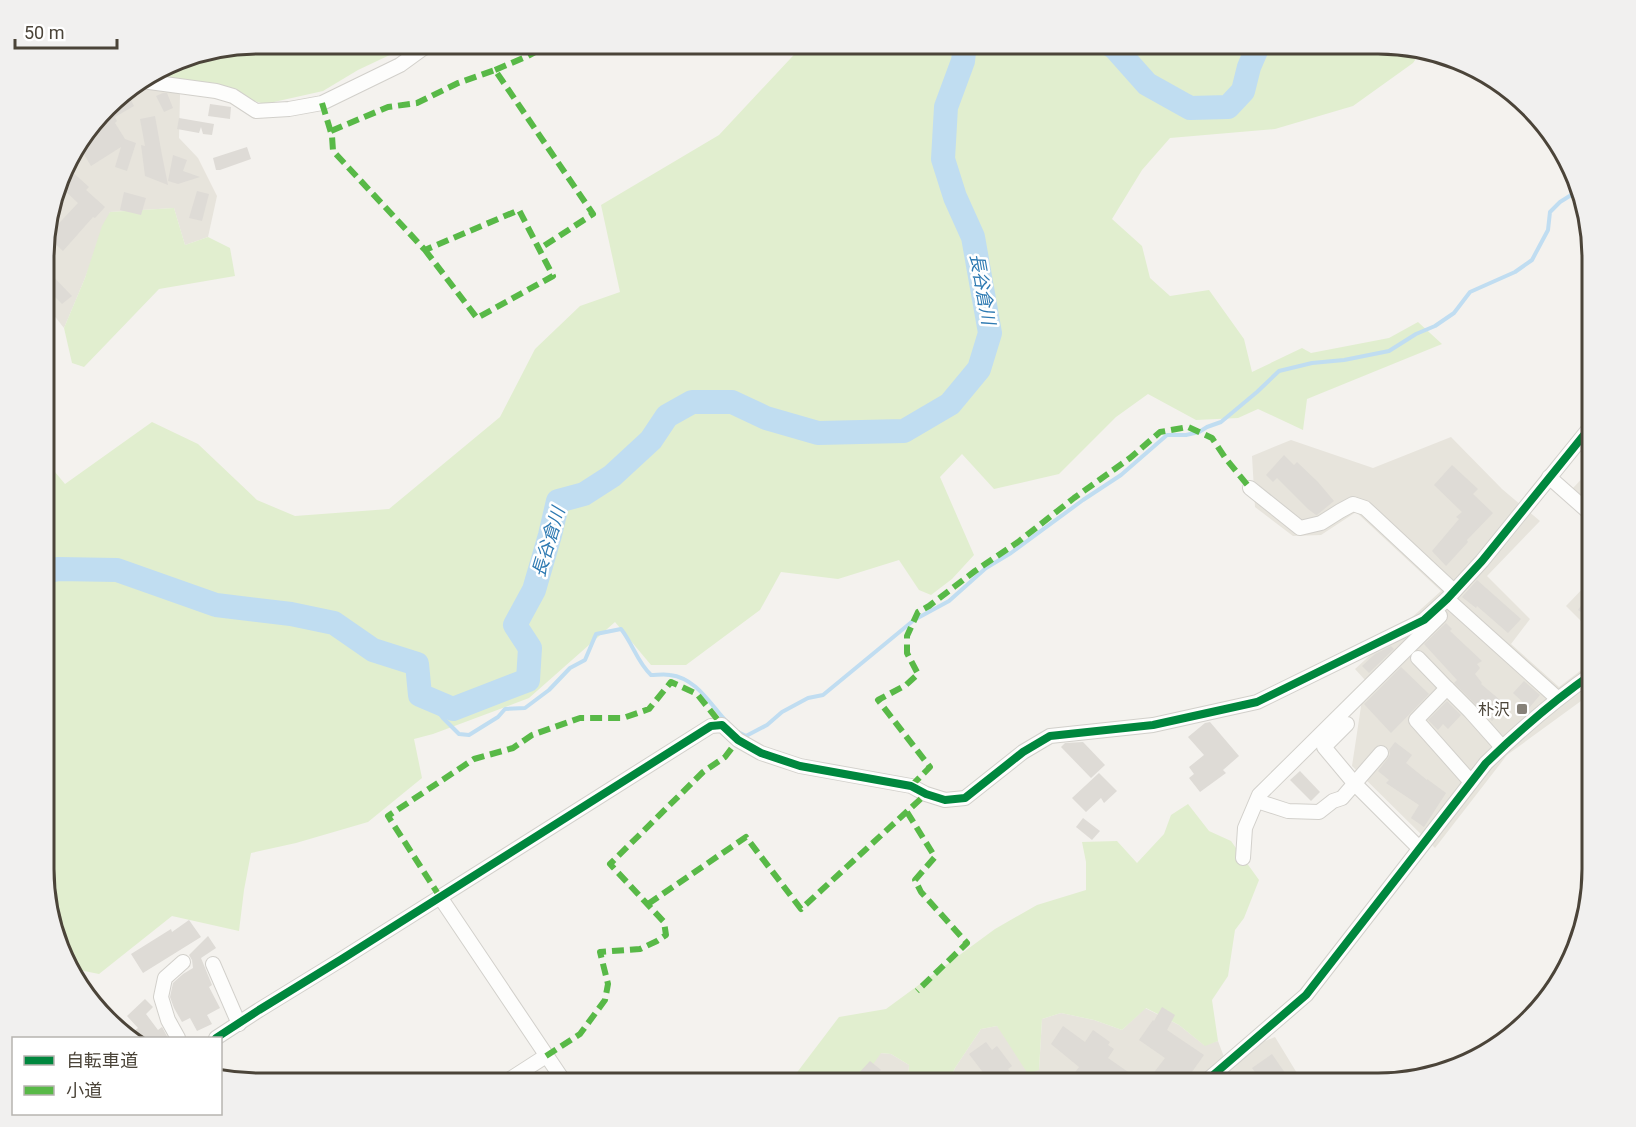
<svg xmlns="http://www.w3.org/2000/svg" width="1636" height="1127" viewBox="0 0 1636 1127" font-family="Roboto,'Noto Sans JP',sans-serif">
  <style>
    .residential { fill: #e7e4dc }
    .green { fill: #e1eecf }
    .lines { fill: none; stroke-linecap: round; stroke-linejoin: round }
    .stream { stroke: #c0ddf1; stroke-width: 4 }
    .river { stroke: #c0ddf1; stroke-width: 24 }
    .building { fill: #dedbd6 }
    .minor-casing { stroke: #d2d0cb; stroke-width: 16 }
    .minor { stroke: #fdfdfc; stroke-width: 14 }
    .quiet { stroke: #58b947; stroke-width: 6; stroke-dasharray: 12 6; stroke-linecap: butt }
    .cycleway-casing { stroke: #fff; stroke-width: 11 }
    .cycleway { stroke: #00873e; stroke-width: 8 }
    .poi-dot { fill: #868178; stroke: #fff; stroke-width: 2 }
    .labels { text-anchor: middle; dominant-baseline: central; stroke-width: 5; stroke-linejoin: round; paint-order: stroke }
    .poi-label { font-size: 16px; fill: #4b4439; stroke: #fff; text-anchor: end }
    .water-label { font-size: 18px; font-style: italic; fill: #2e7ab2; stroke: #fff }
    .rim { fill: none; stroke: #4b4439; stroke-width: 3 }
  </style>
  <rect width="100%" height="100%" fill="#f4f2ee"/>
  <g class="residential">
    <polygon points="154,73 179,80 180,95 179,138 198,158 217,196 208,237 185,245 174,208 110,212 85,278 64,328 45,304 45,230 66,163 116,97"/>
    <polygon points="1451,437 1502,489 1540,521 1487,576 1530,619 1511,644 1559,687 1592,662 1592,693 1507,755 1435,848 1352,766 1365,680 1355,669 1441,591 1356,512 1321,535 1293,536 1255,507 1252,456 1291,440 1373,468"/>
    <polygon points="1592,468 1592,509 1573,488"/>
    <polygon points="1591,580 1592,580 1592,632 1566,606"/>
    <polygon points="1145,1008 1179,1025 1204,1045 1218,1041 1224,1057 1275,1037 1303,1083 948,1083 955,1068 981,1029 997,1026 1039,1070 1042,1019 1061,1013 1094,1020 1122,1030"/>
    <polygon points="880,1053 891,1054 909,1065 908,1083 860,1083"/>
  </g>
  <g class="green">
    <polygon points="258,44 413,44 358,70 323,91 265,104 154,73 176,60"/>
    <polygon points="804,44 1392,44 1422,50 1413,63 1353,106 1275,129 1170,138 1142,170 1112,219 1142,246 1150,278 1170,296 1209,290 1244,339 1252,372 1302,348 1311,353 1389,338 1418,322 1442,344 1307,399 1303,430 1258,409 1238,418 1196,420 1148,394 1116,417 1059,474 994,489 962,454 940,477 974,555 952,579 931,595 919,590 899,560 838,579 781,572 760,610 686,665 651,665 615,622 529,698 433,734 414,739 422,778 368,822 296,843 251,853 244,890 239,931 172,916 99,974 69,968 45,897 45,460 65,484 152,422 198,444 257,500 295,516 389,509 500,417 535,349 580,306 620,292 601,205 719,135"/>
    <polygon points="174,208 185,245 208,237 230,248 235,276 159,289 84,367 72,363 64,328 85,278 102,226 110,212"/>
    <polygon points="1188,804 1209,831 1231,841 1259,880 1244,918 1235,930 1228,976 1212,1000 1218,1041 1205,1046 1179,1025 1146,1008 1122,1030 1094,1020 1061,1013 1042,1019 1039,1070 1028,1074 997,1026 981,1029 955,1068 948,1083 908,1083 909,1065 891,1054 881,1053 860,1083 789,1083 839,1017 886,1009 995,929 1037,905 1086,890 1086,862 1082,842 1117,841 1137,863 1164,834 1171,815"/>
  </g>
  <g class="lines">
    <g class="stream">
      <path d="M429,699L443,718L459,734L469,735L498,717L505,709L525,708L549,690L570,668L585,660L596,634L621,629C633,644 637,662 651,675C657,675 664,674 670,675C696,678 710,704 726,721"/>
      <polyline points="738,732 746,736 767,725 782,712 808,698 823,695 914,620 949,601 986,568 1011,553 1083,500 1121,475 1167,435 1186,435 1199,432 1207,427 1221,422 1257,392 1279,371 1312,363 1344,360 1389,351 1416,334 1435,326 1454,313 1470,292 1515,272 1532,260 1548,230 1550,212 1560,202 1576,192"/>
    </g>
    <g class="river">
      <polyline points="1109,44 1115,48 1147,84 1190,108 1228,107 1243,91 1249,67 1259,44"/>
      <polyline points="45,572 58,569 117,570 216,605 291,614 334,623 373,650 417,664 420,695 453,709 528,680 530,648 515,625 534,590 550,535 558,501 584,494 612,476 651,440 667,416 692,402 732,402 766,418 818,433 904,431 950,404 979,369 990,333 973,237 955,197 943,159 946,107 963,61 965,44"/>
    </g>
  </g>
  <g class="building">
    <polygon points="163,93 167,93 173,108 164,112 156,96"/>
    <polygon points="129,96 134,106 115,117 117,121 115,123 125,139 136,143 127,171 115,167 121,147 91,166 79,146 109,107"/>
    <polygon points="210,104 231,107 230,119 208,116"/>
    <polygon points="155,116 162,155 168,185 145,176 141,145 145,146 140,119"/>
    <polygon points="179,118 214,124 212,135 203,134 201,127 199,133 177,129"/>
    <polygon points="247,147 251,159 220,170 216,170 213,158"/>
    <polygon points="173,155 187,160 183,171 200,177 178,184 168,181"/>
    <polygon points="70,170 89,187 86,190 105,207 95,218 93,217 63,251 47,236 78,203 59,185 61,180"/>
    <polygon points="197,191 209,194 202,221 189,218"/>
    <polygon points="124,192 146,198 141,215 120,210"/>
    <polygon points="45,268 72,296 62,304 45,287"/>
    <polygon points="1284,455 1294,465 1297,462 1318,482 1334,501 1317,515 1316,515 1308,509 1277,478 1273,482 1266,475"/>
    <polygon points="1452,465 1478,489 1473,494 1493,513 1467,540 1468,542 1446,566 1432,551 1459,519 1456,517 1462,512 1434,485"/>
    <polygon points="1477,580 1521,619 1508,633 1477,606 1476,608 1462,597"/>
    <polygon points="1592,589 1592,619 1578,610"/>
    <polygon points="1446,623 1452,629 1450,631 1482,661 1477,664 1480,668 1475,674 1482,683 1481,684 1506,705 1492,721 1454,683 1457,680 1424,644"/>
    <polygon points="1391,646 1394,649 1369,673 1362,666 1375,654"/>
    <polygon points="1401,667 1429,694 1391,733 1364,704"/>
    <polygon points="1524,681 1540,695 1529,708 1513,693"/>
    <polygon points="1447,701 1461,715 1448,729 1443,724 1438,730 1428,720"/>
    <polygon points="1210,722 1239,756 1223,770 1226,773 1200,792 1189,778 1194,774 1189,767 1204,755 1188,737 1205,723"/>
    <polygon points="1083,742 1105,765 1091,778 1061,747 1065,743"/>
    <polygon points="1395,742 1412,755 1406,763 1427,780 1427,779 1446,793 1424,827 1411,818 1419,805 1386,783 1389,780 1378,771 1388,758 1390,754 1389,750"/>
    <polygon points="1300,771 1320,792 1311,801 1290,780"/>
    <polygon points="1099,773 1117,791 1104,803 1101,798 1086,812 1072,798"/>
    <polygon points="1083,818 1100,831 1092,840 1076,827"/>
    <polygon points="189,920 201,937 143,973 131,954 171,929 172,932"/>
    <polygon points="208,936 216,948 201,958 212,985 209,987 220,1008 207,1015 212,1024 197,1031 190,1018 182,1022 174,1008 170,997 173,983 183,974 193,968 192,960 189,955"/>
    <polygon points="145,999 153,1007 146,1014 158,1030 162,1027 168,1038 139,1038 134,1031 138,1028 127,1016"/>
    <polygon points="1162,1007 1175,1015 1167,1030 1204,1055 1184,1083 1146,1083 1165,1058 1139,1040 1153,1020 1154,1021"/>
    <polygon points="1063,1026 1085,1042 1093,1030 1110,1042 1108,1045 1114,1049 1108,1058 1144,1083 1105,1083 1093,1075 1092,1076 1087,1073 1080,1083 1067,1083 1079,1067 1051,1044"/>
    <polygon points="986,1042 992,1050 997,1046 1012,1066 1008,1069 1013,1076 1003,1083 991,1083 969,1054"/>
    <polygon points="1272,1054 1292,1083 1263,1083 1252,1068"/>
    <polygon points="870,1061 881,1070 879,1072 892,1083 868,1083 858,1074"/>
  </g>
  <g class="lines">
    <g class="minor-casing">
      <g id="minor">
        <polyline points="142,81 216,91 233,96 256,111 289,109 322,103 400,65 422,49 433,44"/>
        <polyline points="1549,477 1592,515"/>
        <polyline points="1250,488 1300,528 1321,523 1340,511 1353,504 1365,508 1454,591"/>
        <polyline points="1447,599 1557,698"/>
        <polyline points="1418,658 1447,688"/>
        <polyline points="1347,724 1324,747 1355,784 1419,848"/>
        <polyline points="1471,782 1416,720 1447,688 1470,711 1502,747"/>
        <polyline points="1257,801 1288,811 1319,812 1333,801 1342,798 1381,753"/>
        <polyline points="1243,858 1245,828 1259,795 1440,616"/>
        <polyline points="440,897 565,1083"/>
        <polyline points="213,964 239,1024"/>
        <polyline points="178,1038 168,1020 161,997 165,978 183,962"/>
        <polyline points="216,1038 259,1010 342,959 711,726 722,725 738,740 761,753 800,766 911,786 926,794 945,800 965,798 1023,752 1050,736 1153,725 1257,702 1424,620 1447,599 1482,561 1592,425"/>
        <polyline points="504,1083 546,1056"/>
        <path d="M1204,1083L1306,995L1486,763C1520,730 1553,701 1592,674"/>
      </g>
    </g>
    <use href="#minor" class="minor"/>
    <g class="quiet">
      <polyline points="495,70 528,56 550,44"/>
      <polyline points="322,103 332,136 333,151 425,250 519,210 553,276 477,318 425,250"/>
      <polyline points="331,131 388,107 417,103 458,83 495,70 593,214 539,249"/>
      <polyline points="911,786 930,767 878,700 906,685 918,674 907,653 907,636 918,612 929,606 975,571 1018,542 1074,498 1130,458 1160,432 1188,427 1212,438 1226,459 1250,488"/>
      <polyline points="907,812 935,857 915,880 921,892 967,943 917,991"/>
      <polyline points="440,897 388,816 474,759 513,748 532,735 580,718 623,718 649,709 671,682 697,694 722,725"/>
      <polyline points="648,904 746,837 801,909 926,794"/>
      <polyline points="546,1056 580,1034 605,1000 608,984 600,952 640,949 657,941 666,935 664,922 610,864 703,772 725,757 738,740"/>
    </g>
    <g class="cycleway-casing">
      <g id="cycleway">
        <polyline points="216,1038 259,1010 342,959 711,726 722,725 738,740 761,753 800,766 911,786 926,794 945,800 965,798 1023,752 1050,736 1153,725 1257,702 1424,620 1447,599 1482,561 1592,425"/>
        <path d="M1204,1083L1306,995L1486,763C1520,730 1553,701 1592,674"/>
      </g>
    </g>
    <use href="#cycleway" class="cycleway"/>
  </g>
  <rect class="poi-dot" x="1516" y="703" width="12" height="12" rx="3"/>
  <g class="labels">
    <g class="poi-label">
      <text x="1510" y="709">朴沢</text>
    </g>
    <g class="water-label">
      <text transform="translate(983 289) rotate(80)">長谷倉川</text>
      <text transform="translate(548 542) rotate(-73)">長谷倉川</text>
    </g>
  </g>
  <path d="M0 0H1636V1127H0ZM258 54H1378A204 204 0 0 1 1582 258V869A204 204 0 0 1 1378 1073H258A204 204 0 0 1 54 869V258A204 204 0 0 1 258 54Z" fill="#f1f0ef" fill-rule="evenodd"/>
  <path class="rim" d="M258 54H1378A204 204 0 0 1 1582 258V869A204 204 0 0 1 1378 1073H258A204 204 0 0 1 54 869V258A204 204 0 0 1 258 54Z"/>
  <rect x="12" y="1037" width="210" height="78" fill="#ffffff" stroke="#b7b4b0" stroke-width="1.5"/>
  <rect x="24" y="1056" width="30" height="9" fill="#00873e" stroke="#b7b4b0" stroke-width="1.5"/>
  <text x="66" y="1067" font-size="18" fill="#4b4439">自転車道</text>
  <rect x="24" y="1086" width="30" height="9" fill="#58b947" stroke="#b7b4b0" stroke-width="1.5"/>
  <text x="66" y="1097" font-size="18" fill="#4b4439">小道</text>
  <path d="M15 39v9h102v-9" fill="none" stroke="#4b4439" stroke-width="3"/>
  <text x="24" y="39" font-size="18" fill="#4b4439" stroke="#ffffff" stroke-width="4.5" paint-order="stroke">50 m</text>
</svg>
